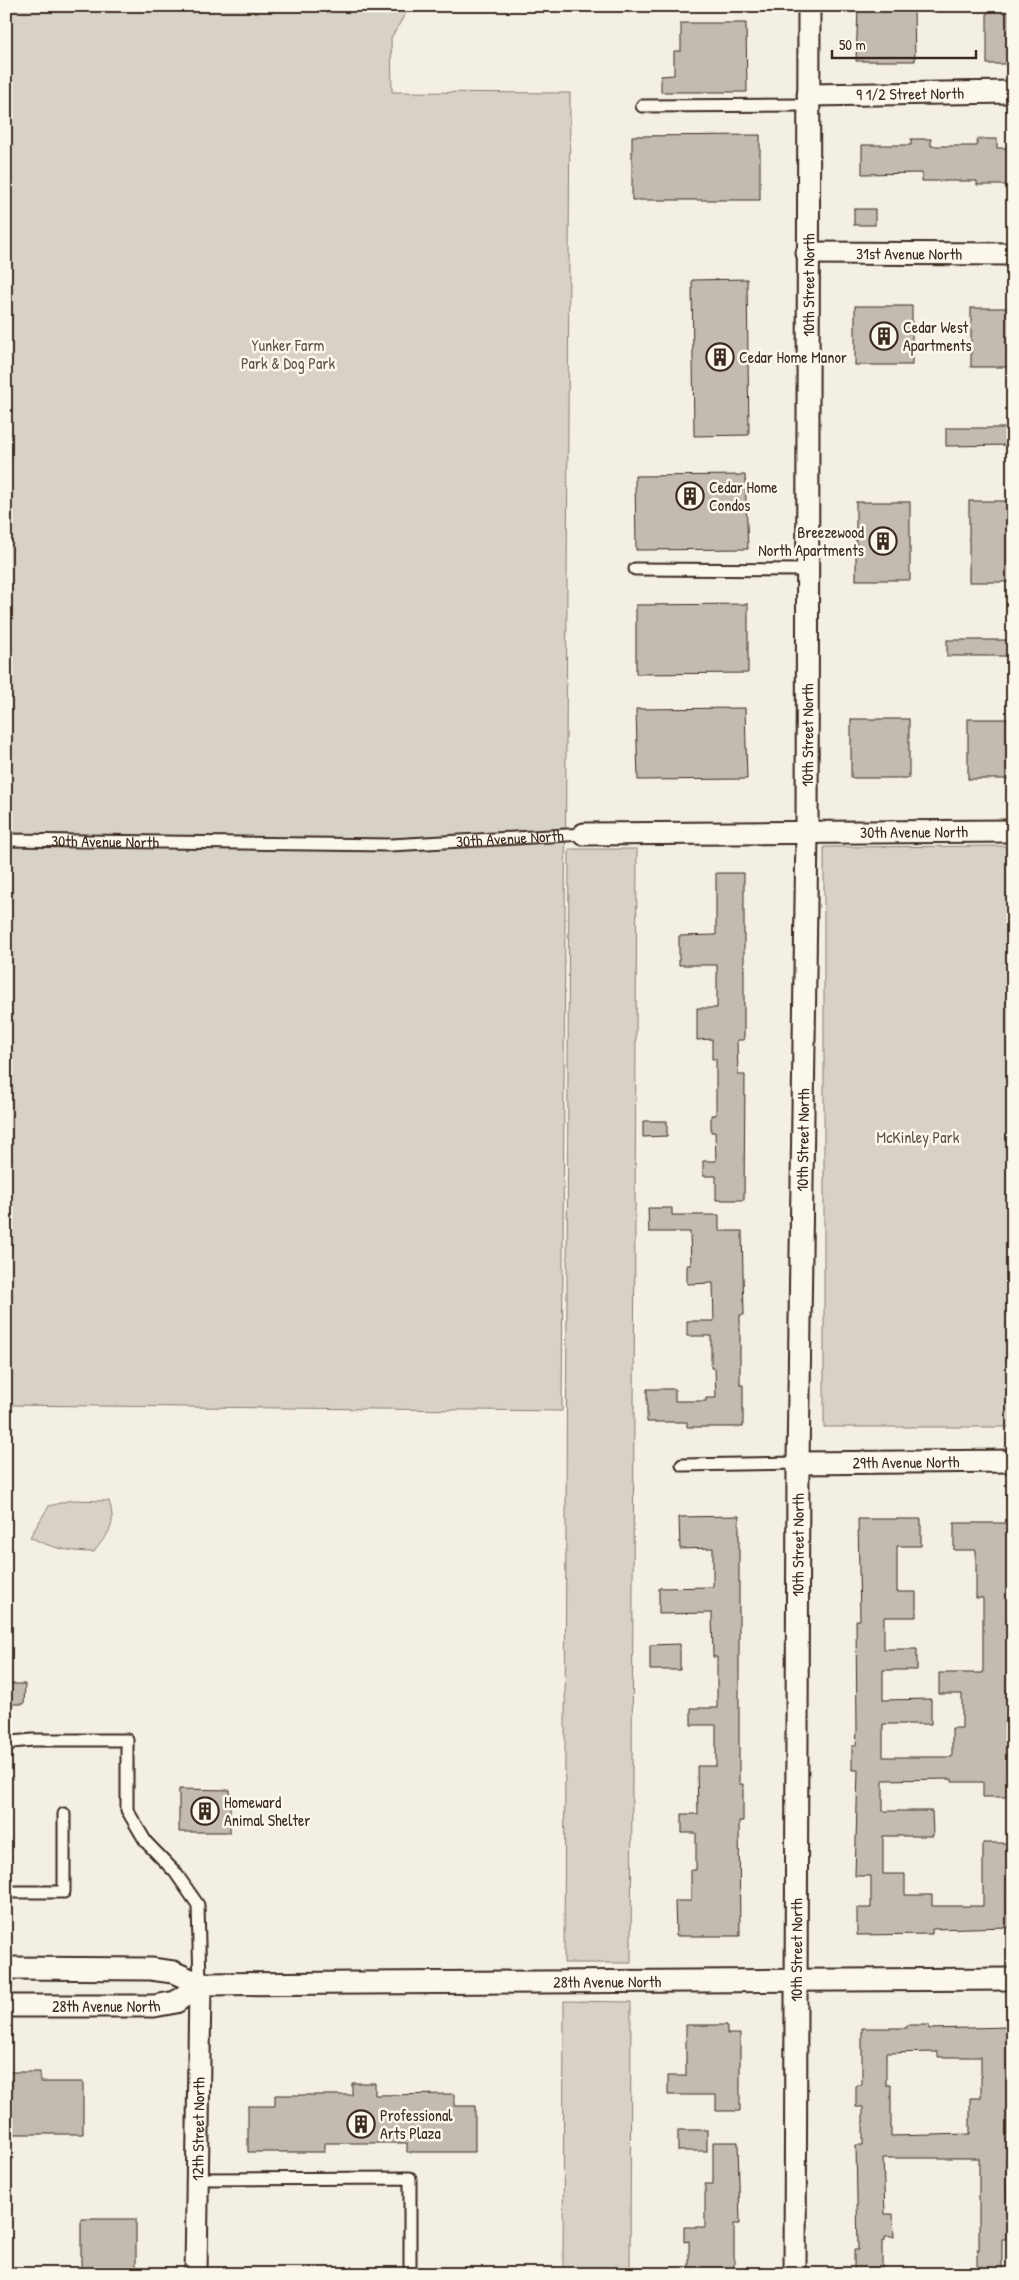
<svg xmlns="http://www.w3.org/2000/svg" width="1019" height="2280" viewBox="0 0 1019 2280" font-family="'Patrick Hand',sans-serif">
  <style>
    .green { fill: #d8d1c6; stroke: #8a7e72 }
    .building { fill: #c3bbb0; stroke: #3b2a1e; fill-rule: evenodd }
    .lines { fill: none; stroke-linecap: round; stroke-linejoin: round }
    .service-casing { stroke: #3b2a1e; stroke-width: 15 }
    .minor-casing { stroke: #3b2a1e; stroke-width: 25 }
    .service { stroke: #fbf7ec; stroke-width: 11 }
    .minor { stroke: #fbf7ec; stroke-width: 21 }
    .labels { text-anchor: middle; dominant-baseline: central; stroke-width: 5; stroke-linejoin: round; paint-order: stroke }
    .street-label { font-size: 16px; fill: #3b2a1e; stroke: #fbf7ec }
    .poi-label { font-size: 16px; fill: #3b2a1e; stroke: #fbf7ec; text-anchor: start }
    .park-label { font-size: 16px; fill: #625448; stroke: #fbf7ec }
  </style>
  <rect width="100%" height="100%" fill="#f3efe4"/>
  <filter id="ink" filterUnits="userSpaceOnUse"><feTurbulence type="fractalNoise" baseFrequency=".02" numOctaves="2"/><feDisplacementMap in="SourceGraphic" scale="10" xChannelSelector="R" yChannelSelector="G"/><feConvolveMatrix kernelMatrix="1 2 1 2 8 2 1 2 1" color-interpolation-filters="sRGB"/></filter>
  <g filter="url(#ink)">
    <g class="green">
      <polygon points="6,6 410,6 391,38 392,92 570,93 562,1411 6,1405"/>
      <polygon points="1013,846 1013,1427 824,1427 824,847"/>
      <polygon points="569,849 637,849 631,1963 564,1963"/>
      <path d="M71,1500L109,1501C117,1528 109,1531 94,1552C71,1552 50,1548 30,1537L49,1506Z"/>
      <polygon points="564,2001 631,2002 630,2274 563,2274"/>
    </g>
    <g class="building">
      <polygon points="987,6 1009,6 1009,38 1013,38 1013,64 987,64"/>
      <polygon points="858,9 914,9 915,61 856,61"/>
      <polygon points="681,23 746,23 747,92 661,92 661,76 674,75 674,51 681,51"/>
      <polygon points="760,135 760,200 632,200 632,136"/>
      <polygon points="911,139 931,139 931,146 977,146 977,139 997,139 997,148 1013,148 1013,185 977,185 977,181 922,181 922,173 862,174 862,145 911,145"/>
      <rect x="854" y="209" width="21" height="16"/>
      <polygon points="747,279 749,435 694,436 692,280"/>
      <rect x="855" y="306" width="57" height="59"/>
      <rect x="971" y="308" width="42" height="59"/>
      <polygon points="946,428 1013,428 1013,445 946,446"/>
      <polygon points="745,475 748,549 636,550 635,476"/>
      <rect x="969" y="501" width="44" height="81"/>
      <rect x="856" y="502" width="54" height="78"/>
      <polygon points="748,604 748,673 636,674 636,605"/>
      <rect x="947" y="640" width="66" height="16"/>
      <polygon points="745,708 747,779 638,780 636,709"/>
      <rect x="851" y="719" width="58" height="59"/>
      <rect x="968" y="719" width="45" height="60"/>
      <polygon points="716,873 744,873 744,1040 737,1040 738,1075 745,1075 744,1200 716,1200 716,1176 703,1176 703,1161 716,1161 715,1132 711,1132 711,1115 716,1115 716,1059 712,1059 712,1039 697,1040 697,1008 717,1008 717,965 679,965 679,936 716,935"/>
      <polygon points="643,1121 667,1121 667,1136 643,1137"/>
      <polygon points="648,1208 672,1208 672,1215 719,1215 719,1231 742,1231 744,1315 740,1315 740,1385 743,1385 743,1427 687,1427 687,1422 647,1422 647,1389 675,1389 675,1401 706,1401 706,1398 716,1398 715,1368 711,1368 711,1336 687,1336 687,1321 714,1321 713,1283 687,1284 687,1265 691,1265 690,1232 649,1232"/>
      <polygon points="739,1516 739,1784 743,1784 743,1821 739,1821 740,1936 676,1936 675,1901 691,1901 691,1870 696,1870 696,1833 682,1833 682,1814 698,1814 697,1766 716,1766 716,1725 691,1725 691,1708 717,1708 717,1657 713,1657 712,1613 659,1614 659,1588 713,1587 713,1548 680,1549 679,1517"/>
      <polygon points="858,1519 921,1519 921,1546 897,1546 897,1592 916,1592 916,1617 884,1617 884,1649 917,1649 917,1670 883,1670 883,1700 931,1699 931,1724 883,1724 883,1757 952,1757 952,1728 962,1728 962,1694 939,1694 939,1673 983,1673 983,1598 976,1598 976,1550 954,1550 954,1523 1013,1523 1011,1598 1012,1721 1005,1721 1008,1797 983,1797 983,1782 952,1782 952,1779 883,1780 883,1811 932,1811 933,1836 883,1836 883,1874 905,1874 905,1895 932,1895 932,1906 983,1906 983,1843 1010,1843 1009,1927 932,1929 932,1934 857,1935 857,1908 871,1908 871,1876 855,1876 858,1770 852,1770 852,1746 856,1746 857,1731 856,1620 860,1620"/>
      <polygon points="680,1644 680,1670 650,1670 650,1645"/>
      <polygon points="6,1684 25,1684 24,1704 6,1704"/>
      <polygon points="179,1789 230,1790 230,1832 179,1832"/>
      <polygon points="686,2025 727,2025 727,2034 740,2034 740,2111 716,2111 716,2095 668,2095 668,2076 686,2076"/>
      <path d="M907,2025H929V2029L1009,2027L1008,2134H1013V2158H1006L1007,2239H1002V2274H977V2249H979V2158H883L885,2214H893L894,2237H885V2241H882V2274H854V2250H858L856,2145H863V2107H856V2085H862V2028H907ZM938,2052V2057H981V2098H970V2134L891,2136V2085H886V2053Z"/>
      <polygon points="6,2072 40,2072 40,2082 83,2082 83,2134 6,2134"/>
      <polygon points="352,2083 375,2083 375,2095 454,2094 454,2106 475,2106 475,2152 407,2152 407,2143 324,2143 324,2152 248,2152 248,2106 275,2106 275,2095 352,2095"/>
      <rect x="678" y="2130" width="29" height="21"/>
      <polygon points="713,2142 738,2142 740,2224 734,2224 734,2274 689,2274 689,2241 684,2242 684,2227 705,2227 705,2184 713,2184"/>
      <rect x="81" y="2219" width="55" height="55"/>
    </g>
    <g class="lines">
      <g class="service-casing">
        <g id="service">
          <polyline points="642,106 808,105"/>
          <polyline points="635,569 807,570"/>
          <path id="s1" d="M6,840L391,845L584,834"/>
          <polyline points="682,1465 798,1463"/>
          <polyline points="6,1749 12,1742 33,1740 127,1740 127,1810 146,1842 175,1872 198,1905 200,1984"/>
          <polyline points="6,1892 64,1892 64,1814"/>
          <polyline points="197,2179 410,2178 410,2274"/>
        </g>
      </g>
      <g class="minor-casing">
        <g id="minor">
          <path id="s2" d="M808,95L1013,92"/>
          <path id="s3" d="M807,253L1013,254"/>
          <path id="s4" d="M584,834L1013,831"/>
          <path id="s5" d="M798,1463L1013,1461"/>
          <path id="s6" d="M6,1968L151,1969L173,1972L200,1984L1013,1979"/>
          <path id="s7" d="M6,2006H154L176,2002L200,1984"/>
          <path id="s8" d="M196,2274L200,1984"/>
          <path id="s9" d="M795,2274L798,1463L807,832L809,6"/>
        </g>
      </g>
      <use href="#service" class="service"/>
      <use href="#minor" class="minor"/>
    </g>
  </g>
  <defs>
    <g id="building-ring" transform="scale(1.4375)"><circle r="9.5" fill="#fbf7ec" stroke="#3b2a1e" stroke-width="1.5"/><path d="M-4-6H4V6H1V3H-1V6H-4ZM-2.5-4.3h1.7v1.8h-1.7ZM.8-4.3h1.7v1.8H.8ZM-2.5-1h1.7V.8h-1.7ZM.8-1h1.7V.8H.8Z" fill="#3b2a1e"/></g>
  </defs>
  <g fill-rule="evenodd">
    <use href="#building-ring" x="884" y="336"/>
    <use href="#building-ring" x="720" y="357"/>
    <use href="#building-ring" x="690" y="496"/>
    <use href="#building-ring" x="883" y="541"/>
    <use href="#building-ring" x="205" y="1811"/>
    <use href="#building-ring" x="361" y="2124"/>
  </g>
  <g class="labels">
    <g class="street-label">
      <text stroke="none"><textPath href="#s2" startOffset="102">9 1/2 Street North</textPath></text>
      <text stroke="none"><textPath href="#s3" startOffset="102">31st Avenue North</textPath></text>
      <text stroke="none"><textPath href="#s9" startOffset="1989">10th Street North</textPath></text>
      <text stroke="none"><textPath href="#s9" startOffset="1539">10th Street North</textPath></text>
      <text stroke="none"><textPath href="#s4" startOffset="330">30th Avenue North</textPath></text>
      <text stroke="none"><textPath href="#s1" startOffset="504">30th Avenue North</textPath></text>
      <text stroke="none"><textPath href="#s1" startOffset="99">30th Avenue North</textPath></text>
      <text stroke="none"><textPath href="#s9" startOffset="1134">10th Street North</textPath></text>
      <text stroke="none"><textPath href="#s5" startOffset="108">29th Avenue North</textPath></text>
      <text stroke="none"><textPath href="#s9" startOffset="729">10th Street North</textPath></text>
      <text stroke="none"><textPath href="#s9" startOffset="324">10th Street North</textPath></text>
      <text stroke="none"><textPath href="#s6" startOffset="604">28th Avenue North</textPath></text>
      <text stroke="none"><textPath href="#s7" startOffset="100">28th Avenue North</textPath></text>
      <text stroke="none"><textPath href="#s8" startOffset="145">12th Street North</textPath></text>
    </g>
    <g class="poi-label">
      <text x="903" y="327">Cedar West<tspan x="903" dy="18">Apartments</tspan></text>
      <text x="739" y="357">Cedar Home Manor</text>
      <text x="709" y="487">Cedar Home<tspan x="709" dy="18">Condos</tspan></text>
      <text x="864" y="532" text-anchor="end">Breezewood<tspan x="864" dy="18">North Apartments</tspan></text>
      <text x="224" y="1802">Homeward<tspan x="224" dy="18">Animal Shelter</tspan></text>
      <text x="380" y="2115">Professional<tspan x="380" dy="18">Arts Plaza</tspan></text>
    </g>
    <g class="park-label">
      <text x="288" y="345">Yunker Farm<tspan x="288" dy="18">Park &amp; Dog Park</tspan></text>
      <text x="918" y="1137">McKinley Park</text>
    </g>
  </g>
  <rect width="1019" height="2280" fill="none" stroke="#fbf7ec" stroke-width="25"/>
  <rect x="12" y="12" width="994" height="2255" fill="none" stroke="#3b2a1e" stroke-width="2" filter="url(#ink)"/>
  <path d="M832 50v8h144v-8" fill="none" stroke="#3b2a1e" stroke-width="2.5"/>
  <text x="839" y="50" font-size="15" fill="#3b2a1e" stroke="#fbf7ec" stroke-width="4" paint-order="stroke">50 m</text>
</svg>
